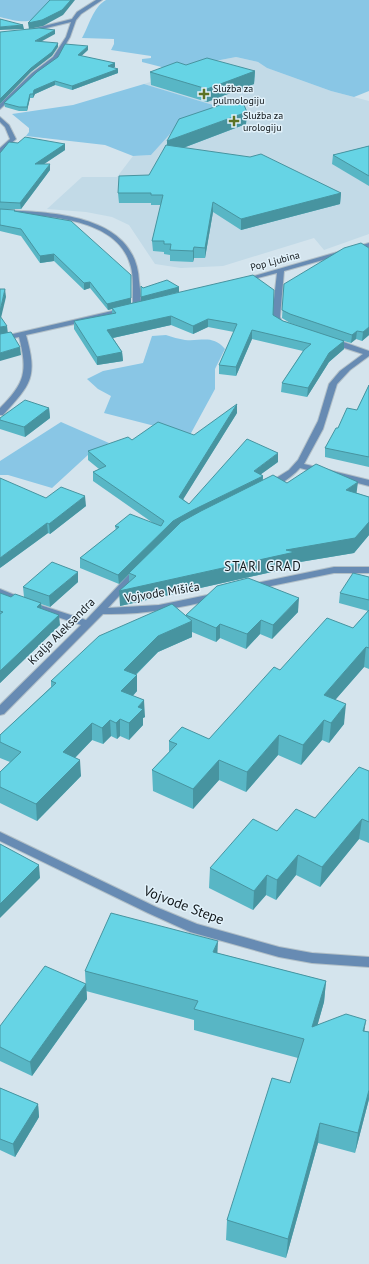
<svg xmlns="http://www.w3.org/2000/svg" width="369" height="1264" viewBox="0 0 369 1264" font-family="'PT Sans',sans-serif">
  <style>
    .built { fill: #c2dae7 }
    .green { fill: #89c6e5 }
    .lines { fill: none; stroke-linecap: round; stroke-linejoin: round }
    .minor-casing { stroke: #b1bfc7; stroke-width: 2 }
    .minor { fill: #678bb3; fill-rule: evenodd }
    .wall { fill: #58b6c5 }
    .shaded-wall { fill: #4794a0 }
    .building { fill: #66d4e5; stroke: #4794a0 }
    .poi-dot { fill: #5c7325; stroke: #e1f1fa; stroke-width: 1.5 }
    .labels { text-anchor: middle; dominant-baseline: central; stroke-width: 3; stroke-linejoin: round; paint-order: stroke }
    .far-poi-label { font-size: 10px; fill: #101619; stroke: #e1f1fa; text-anchor: start }
    .far-street-label { font-size: 10px; fill: #101619; stroke: #e1f1fa }
    .street-label { font-size: 12px; fill: #101619; stroke: #e1f1fa }
    .neighbourhood-label { font-size: 13px; letter-spacing: 1px; fill: #101619; stroke: #e1f1fa }
    .near-street-label { font-size: 14px; fill: #101619; stroke: #e1f1fa }
  </style>
  <rect width="100%" height="100%" fill="#d4e4ed"/>
  <polygon class="built" points="236,57 258,62 267,68 331,91 369,101 369,234 324,250 314,238 223,266 181,268 155,264 129,225 112,217 86,212 47,209 82,177 117,177 133,156 151,155 180,123 222,109 213,105 144,84 210,62"/>
  <g class="green">
    <path d="M0,0H60C35,21 33,26 0,17Z"/>
    <path d="M106,0H369V91L354,97L331,91L267,68L258,62L236,57L210,62L181,72L142,62V59L151,58V56L111,50L114,44V39L82,38C89,26 93,7 106,0Z"/>
    <polygon points="144,84 213,105 223,110 180,123 151,155 133,156 105,145 26,136 29,132 29,128 12,114 73,105"/>
    <path d="M166,335C172,337 179,339 185,340C200,342 212,334 225,349L215,369V389L190,435L104,413L111,396L98,389L87,379L103,371L143,363L152,336Z"/>
    <polygon points="61,422 109,443 89,454 52,488 8,475 0,475 0,461"/>
  </g>
  <g class="lines">
    <g class="minor-casing">
      <g id="minor">
        <polygon points="96,0 102,0 81,14 76,20 70,37 57,59 36,75 0,109 0,104 32,73 53,57 66,37 71,22 30,32 28,30 72,19 77,12"/>
        <polygon points="0,117 9,125 16,139 0,153 0,148 10,139 5,127 0,122"/>
        <path d="M0,210C51,212 136,214 139,281C140,289 142,301 140,309H137L133,307C132,292 135,275 129,261C113,216 39,215 0,214Z"/>
        <polygon points="369,243 369,247 284,271 280,317 282,322 288,323 288,327 276,325 272,317 277,273 243,282 240,280"/>
        <path d="M125,308L129,310L128,312L26,335C38,378 31,384 3,415H0V408C25,383 28,372 19,337L0,341V337Z"/>
        <path d="M329,339H335L369,351V356L350,370L337,384L323,429L304,464L369,480V486L300,468C294,475 274,491 265,489L264,487L265,485L289,470L298,460L318,421L329,384L340,371L363,354L329,343Z"/>
        <path d="M138,567L141,568L143,570L141,572L108,608L159,605L217,593L222,596L217,599C179,608 142,615 103,614L4,714L0,715V705L81,625L31,608L0,595V589L37,604L86,620L135,568Z"/>
        <polygon points="334,567 369,567 369,573 334,573 252,590 247,587 252,584"/>
        <polygon points="0,832 156,907 197,924 279,947 312,953 369,957 369,967 312,963 279,957 190,932 148,913 0,841"/>
      </g>
    </g>
    <use href="#minor" class="minor"/>
  </g>
  <g class="wall">
    <polygon points="88,50 81,56 115,63 115,67 113,68 118,69 118,73 72,90 55,85 35,94 33,98 30,98 27,111 19,111 5,107 4,103"/>
    <polygon points="186,65 255,71 254,84 207,102 151,85 150,72"/>
    <polygon points="247,112 246,124 183,148 341,193 340,204 241,230 213,212 205,258 194,258 193,262 170,261 170,255 164,254 164,252 153,251 152,241 161,205 151,205 151,203 119,203 118,193 149,175 167,146 167,141"/>
    <polygon points="18,143 65,144 65,150 44,164 50,170 21,209 0,209 0,153"/>
    <polygon points="369,146 369,186 332,164 333,155"/>
    <polygon points="0,209 15,211 131,303 141,301 143,288 179,287 179,292 166,295 273,315 283,321 312,330 290,323 282,318 284,284 369,335 362,341 356,339 351,343 344,341 344,349 329,362 307,397 281,392 282,383 303,351 252,339 236,376 219,374 219,365 234,332 208,327 193,334 171,325 113,338 122,352 123,361 97,365 74,329 74,321 112,314 112,309 108,310 90,288 84,290 54,261 40,263 21,236 0,231"/>
    <polygon points="369,385 369,467 325,457 325,448 338,428 357,410"/>
    <polygon points="49,408 50,418 25,437 0,429 0,418"/>
    <polygon points="237,413 183,499 189,504 278,462 261,474 263,476 263,480 287,483 357,493 369,497 369,535 354,553 294,563 294,567 120,606 129,583 129,574 119,584 80,568 80,558 116,530 115,526 153,523 93,481 93,472 99,469 88,460 88,451 132,440 194,435"/>
    <polygon points="46,498 86,506 50,534 48,533 0,568"/>
    <polygon points="369,577 369,669 364,667 335,700 344,724 329,743 322,740 301,765 278,755 246,792 219,780 193,809 153,791 152,770 169,752 169,741 209,739 280,670 353,628 368,611 339,603 340,593"/>
    <polygon points="78,582 50,607 41,604 42,609 60,625 0,683 0,593 11,597 24,597 23,587"/>
    <polygon points="298,612 272,639 260,634 246,649 220,638 216,642 192,632 192,637 158,652 136,675 137,675 137,691 133,696 145,717 143,718 143,725 129,740 120,736 117,739 111,736 103,744 92,740 75,758 81,776 37,821 0,803 0,772 10,762 0,758 0,735 51,687 51,681 186,616 186,615"/>
    <polygon points="369,771 369,843 359,839 320,887 296,875 276,900 266,895 253,910 209,888 210,868 277,831 315,818"/>
    <polygon points="217,953 326,981 324,1002 317,1026 365,1031 369,1032 369,1099 355,1153 318,1143 286,1258 226,1240 227,1220 290,1083 298,1058 194,1030 194,1020 86,991 85,971"/>
    <polygon points="86,984 87,999 32,1076 0,1061 0,1026"/>
    <polygon points="0,1088 38,1104 39,1117 15,1157 0,1150"/>
  </g>
  <g class="shaded-wall">
    <polygon points="71,0 75,0 63,15 43,26 29,29 28,23"/>
    <polygon points="23,25 24,29 0,30 0,27"/>
    <polygon points="55,30 55,34 35,45 35,41"/>
    <polygon points="58,43 58,47 52,56 31,72 0,104 0,99 31,68"/>
    <polygon points="88,46 88,50 78,59 78,55"/>
    <polygon points="115,63 115,67 108,70 108,66"/>
    <polygon points="118,69 118,73 72,90 72,86"/>
    <polygon points="255,71 254,84 207,102 207,89"/>
    <polygon points="55,81 55,85 35,94 33,98 33,94 34,90"/>
    <polygon points="30,94 30,98 27,111 27,107"/>
    <polygon points="247,112 246,124 167,154 167,141"/>
    <polygon points="65,144 65,150 35,170 35,164"/>
    <polygon points="50,164 50,170 21,209 20,203"/>
    <polygon points="341,193 340,204 241,230 241,219"/>
    <polygon points="213,202 213,212 205,258 205,248"/>
    <polygon points="194,247 194,258 193,262 193,251"/>
    <polygon points="54,254 54,261 40,263 40,256"/>
    <polygon points="131,275 131,305 112,308 112,309 108,310 107,304"/>
    <polygon points="90,282 90,288 84,290 84,283"/>
    <polygon points="179,287 179,292 141,302 141,297"/>
    <polygon points="5,289 6,297 0,322 0,311"/>
    <polygon points="171,316 171,325 108,339 107,330"/>
    <polygon points="208,319 208,327 193,334 193,326"/>
    <polygon points="7,326 8,334 0,336 0,327"/>
    <polygon points="369,327 369,335 362,341 363,332"/>
    <polygon points="252,330 252,339 236,376 236,367"/>
    <polygon points="357,331 356,339 351,343 352,335"/>
    <polygon points="344,341 344,349 329,362 307,397 308,388 329,353"/>
    <polygon points="20,347 21,355 0,361 0,353"/>
    <polygon points="122,352 123,361 97,365 97,357"/>
    <polygon points="237,404 237,413 179,506 179,497"/>
    <polygon points="49,408 50,418 25,437 24,427"/>
    <polygon points="278,453 278,462 253,480 254,471"/>
    <polygon points="263,476 262,485 129,573 129,574 119,584 118,575 173,521 193,510"/>
    <polygon points="358,482 356,497 346,490"/>
    <polygon points="85,496 86,506 50,534 49,524"/>
    <polygon points="369,522 369,535 354,553 294,563 294,567 120,606 119,591 286,550"/>
    <polygon points="47,523 48,533 0,568 0,558"/>
    <polygon points="78,572 78,582 50,607 49,596"/>
    <polygon points="299,598 298,612 272,639 273,625"/>
    <polygon points="41,603 42,613 37,607"/>
    <polygon points="59,615 60,625 0,683 0,671"/>
    <polygon points="261,620 260,634 246,649 247,634"/>
    <polygon points="192,621 192,637 158,652 124,686 124,670 158,636"/>
    <polygon points="220,624 220,638 216,642 216,628"/>
    <polygon points="366,647 364,667 322,715 324,695"/>
    <polygon points="137,675 137,691 122,707 121,691"/>
    <polygon points="144,700 145,717 143,718 143,725 129,740 129,723 138,707"/>
    <polygon points="346,704 344,724 329,743 331,723"/>
    <polygon points="120,719 120,736 117,739 116,723"/>
    <polygon points="110,720 111,736 103,744 102,728"/>
    <polygon points="324,720 322,740 301,765 303,745"/>
    <polygon points="92,723 92,740 64,769 63,752"/>
    <polygon points="279,735 278,755 246,792 247,772"/>
    <polygon points="80,760 81,776 37,821 36,804"/>
    <polygon points="219,760 219,780 193,809 193,789"/>
    <polygon points="362,819 359,839 320,887 322,867"/>
    <polygon points="298,855 296,875 276,900 277,880"/>
    <polygon points="39,865 40,878 0,918 0,904"/>
    <polygon points="267,875 266,895 253,910 254,891"/>
    <polygon points="218,941 217,961 213,952"/>
    <polygon points="326,981 324,1002 311,1048 312,1027"/>
    <polygon points="86,984 87,999 32,1076 30,1062"/>
    <polygon points="366,1020 363,1041 363,1031"/>
    <polygon points="369,1090 369,1099 355,1153 358,1133"/>
    <polygon points="38,1104 39,1117 15,1157 13,1144"/>
    <polygon points="320,1123 318,1143 286,1258 288,1239"/>
  </g>
  <g class="building">
    <polygon points="50,0 71,0 62,10 42,20 28,23"/>
    <polygon points="0,19 23,25 0,27"/>
    <polygon points="39,28 55,30 35,41 58,43 52,52 31,68 0,99 0,32"/>
    <polygon points="65,44 88,46 78,55 115,63 108,66 118,69 72,86 55,81 34,90 33,94 30,94 27,107 19,107 4,103 37,72 58,57"/>
    <polygon points="207,58 255,71 207,89 150,72 177,62 186,65"/>
    <polygon points="241,98 247,112 167,141 179,119"/>
    <polygon points="25,137 65,144 35,164 50,164 20,203 0,202 0,153 9,142 18,143"/>
    <polygon points="166,145 250,157 261,154 341,193 241,219 213,202 205,248 194,247 193,251 170,250 171,244 164,244 164,241 152,241 163,195 151,195 151,193 118,193 119,176 149,175"/>
    <polygon points="369,146 369,176 333,155"/>
    <polygon points="0,209 15,210 14,211 71,221 131,275 131,298 107,304 90,282 84,283 54,254 40,256 21,229 0,225"/>
    <polygon points="361,243 369,248 369,327 363,332 357,331 352,335 290,314 282,310 284,284 344,248"/>
    <polygon points="253,275 274,290 273,315 283,321 344,341 329,353 308,388 282,383 304,350 311,344 252,330 236,367 219,365 237,324 208,319 193,326 171,316 107,330 122,352 97,357 74,321 116,313 112,308"/>
    <polygon points="167,280 179,287 141,297 141,286 143,288"/>
    <polygon points="0,289 5,289 0,311"/>
    <polygon points="0,316 7,326 0,327"/>
    <polygon points="11,332 20,347 0,353 0,334"/>
    <polygon points="369,385 369,457 325,448 336,428 338,428 347,408 357,410"/>
    <polygon points="25,400 49,408 24,427 0,420 0,418"/>
    <polygon points="237,404 179,497 189,504 247,439 278,453 254,471 263,476 193,510 173,521 118,575 80,558 119,527 115,526 130,514 161,526 164,521 93,472 106,466 88,451 128,437 132,440 158,422 194,435"/>
    <polygon points="316,464 358,482 346,490 369,497 369,522 355,538 286,550 295,552 119,591 136,576 129,573 181,522 201,511 273,475 287,483"/>
    <polygon points="0,478 46,498 61,487 85,496 49,524 47,523 0,558"/>
    <polygon points="52,562 78,572 49,596 23,587"/>
    <polygon points="353,573 369,577 369,600 340,593"/>
    <polygon points="248,578 299,598 273,625 261,620 247,634 220,624 216,628 186,615 217,586"/>
    <polygon points="0,593 11,597 15,594 41,603 37,607 59,615 0,671 0,614 3,612 0,611"/>
    <polygon points="172,604 192,621 158,636 124,670 137,675 121,691 144,700 138,707 143,709 129,723 120,719 116,723 110,720 102,728 92,723 63,752 80,760 36,804 0,787 0,772 21,752 0,742 0,735 56,683 51,681 99,636"/>
    <polygon points="369,610 369,648 366,647 324,695 346,704 331,723 324,720 303,745 279,735 247,772 219,760 193,789 152,770 177,744 169,741 182,727 209,739 274,667 280,670 327,618 353,628"/>
    <polygon points="359,767 369,771 369,822 362,819 322,867 298,855 277,880 267,875 254,891 210,868 253,819 277,831 296,809 315,818"/>
    <polygon points="0,844 39,865 0,904"/>
    <polygon points="111,913 218,941 213,952 326,981 312,1027 346,1014 366,1020 363,1031 369,1032 369,1090 358,1133 320,1123 288,1239 227,1220 272,1078 290,1083 304,1039 194,1009 198,1001 85,971"/>
    <polygon points="45,966 86,984 30,1062 0,1047 0,1026"/>
    <polygon points="0,1088 38,1104 13,1144 0,1139"/>
  </g>
  <g class="poi-dot">
    <path d="M202 88h4v4h4v4h-4v4h-4v-4h-4v-4h4z"/>
    <path d="M232 115h4v4h4v4h-4v4h-4v-4h-4v-4h4z"/>
  </g>
  <g class="labels">
    <g class="far-poi-label">
      <text x="213" y="88">Služba za<tspan x="213" dy="12">pulmologiju</tspan></text>
      <text x="243" y="115">Služba za<tspan x="243" dy="12">urologiju</tspan></text>
    </g>
    <g class="far-street-label">
      <text transform="translate(275 261) rotate(-15)">Pop Ljubina</text>
    </g>
    <g class="street-label">
      <text transform="translate(162 592) rotate(-9)">Vojvode Mišića</text>
      <text transform="translate(61 631) rotate(-45)">Kralja Aleksandra</text>
    </g>
    <g class="neighbourhood-label">
      <text x="263" y="566">STARI GRAD</text>
    </g>
    <g class="near-street-label">
      <text transform="translate(184 905) rotate(21)">Vojvode Stepe</text>
    </g>
  </g>
</svg>
